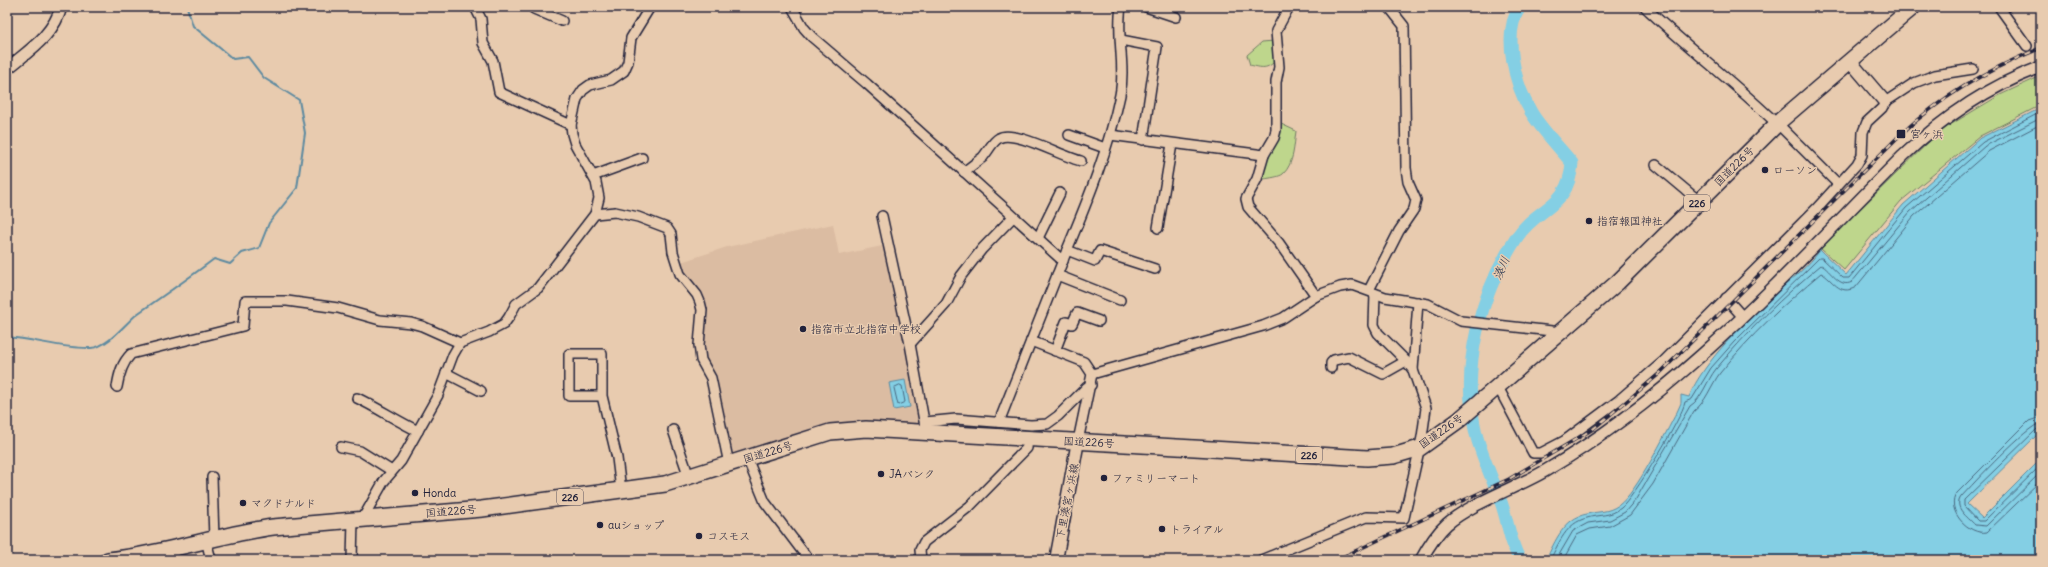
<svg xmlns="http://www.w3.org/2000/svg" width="2048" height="567" viewBox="0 0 2048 567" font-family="Delius,'Klee One',sans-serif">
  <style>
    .built { fill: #dbbca2 }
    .green { fill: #bed68c; stroke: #707c64 }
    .water { fill: #84cfe4; stroke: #5d8aa0 }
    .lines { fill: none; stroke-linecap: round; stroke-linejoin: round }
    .shore { stroke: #49677f; stroke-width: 1 }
    .stream { stroke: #5d8aa0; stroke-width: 2 }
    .river { stroke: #84cfe4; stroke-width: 13 }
    .minor-casing { stroke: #22223b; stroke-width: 12 }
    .tertiary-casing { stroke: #22223b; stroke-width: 14 }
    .secondary-casing { stroke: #22223b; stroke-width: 15 }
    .trunk-casing { stroke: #22223b; stroke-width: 18 }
    .minor { stroke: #e8cbaf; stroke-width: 9 }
    .tertiary { stroke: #e8cbaf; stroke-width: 11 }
    .secondary { stroke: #e8cbaf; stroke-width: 12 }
    .trunk { stroke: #e8cbaf; stroke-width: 15 }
    .rail-casing { stroke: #22223b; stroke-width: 3.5 }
    .rail { stroke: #e8cbaf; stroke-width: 2; stroke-dasharray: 6; stroke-linecap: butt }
    .poi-dot { fill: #22223b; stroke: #e8cbaf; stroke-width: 1.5 }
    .labels { text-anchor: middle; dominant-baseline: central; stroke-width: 3; stroke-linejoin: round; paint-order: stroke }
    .shield { fill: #e8cbaf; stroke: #5d555e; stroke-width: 1 }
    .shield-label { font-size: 10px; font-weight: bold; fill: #22223b }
    .poi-label { font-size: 11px; fill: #22223b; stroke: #e8cbaf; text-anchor: start }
    .street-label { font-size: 11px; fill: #22223b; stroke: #e8cbaf }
    .water-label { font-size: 12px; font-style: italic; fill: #313c54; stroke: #e8cbaf }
  </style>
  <rect width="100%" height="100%" fill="#e8cbaf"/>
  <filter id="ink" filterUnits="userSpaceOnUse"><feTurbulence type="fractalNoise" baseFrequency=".025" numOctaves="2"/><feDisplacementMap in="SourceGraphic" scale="8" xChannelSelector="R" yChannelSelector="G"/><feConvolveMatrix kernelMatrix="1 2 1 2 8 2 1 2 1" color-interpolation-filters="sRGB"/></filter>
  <g filter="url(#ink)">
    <polygon class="built" points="833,224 839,255 887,245 921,423 854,424 732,459 702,349 705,310 678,263 727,247"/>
    <g class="green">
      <path d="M1274,41L1276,60C1267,70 1262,68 1250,65L1247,55L1262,42Z"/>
      <polygon points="2041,76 2041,105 1980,136 1901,201 1844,270 1820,248 1940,131 2000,95"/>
      <path d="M1279,123L1296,131C1294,145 1294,164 1283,174C1279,177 1270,178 1264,179L1260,177Z"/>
    </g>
    <g class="water">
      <path d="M2041,108V431L1967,504L1982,518L2041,459V560H1546C1555,541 1564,518 1587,514C1598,511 1608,513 1619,505C1637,492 1665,434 1677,412L1681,403V395L1689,397C1703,361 1749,318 1778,291C1792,279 1809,266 1820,250L1846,275L1903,205L1980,138Z"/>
      <polygon points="905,380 910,407 894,410 889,383"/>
    </g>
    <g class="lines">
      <g class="shore">
        <polygon points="900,385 902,386 905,402 898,405 894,388"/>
        <path d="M2041,417L2029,421L1957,493C1944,509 1969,536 1987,532L2041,480"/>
        <path d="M2041,423C2028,424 1973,484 1961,497C1953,508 1968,517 1975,525L1986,526L2041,472"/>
        <polyline points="2041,428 2037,429 1964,500 1964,506 1978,521 1984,521 2041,465"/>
        <path d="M1550,560C1559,543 1566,523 1587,518C1599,514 1610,517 1621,508C1633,499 1683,416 1685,402L1692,399L1711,368L1734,342L1819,258H1822L1843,278H1849L1906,208L1983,142L2041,112"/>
        <path d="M1556,560L1573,531L1588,523L1610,520L1625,512L1636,499L1690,406C1702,399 1707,380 1716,369C1747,332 1783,296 1821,265C1831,270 1839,289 1852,282L1910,212L1985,146L2041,118"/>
        <path d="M1563,560L1577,535L1590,529L1610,526L1630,515L1653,484L1694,411C1706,402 1711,385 1720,373C1749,337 1785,303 1821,273C1833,279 1839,297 1856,287L1914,216L1989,151L2041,124"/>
      </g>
      <path class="stream" d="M7,337C35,339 63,349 91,348C108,347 125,324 137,314C163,296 189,278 214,259L230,264L242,253L259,248L269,223L297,188L305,133L299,100L264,78L248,57L233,59L193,26L187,7"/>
      <path class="river" d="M1520,7C1501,34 1516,87 1531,112C1541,129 1559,147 1572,163C1569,208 1538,206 1517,237C1480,294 1460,367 1476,434C1482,457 1493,480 1501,502C1508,521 1510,544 1520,560"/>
      <g class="minor-casing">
        <g id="minor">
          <polyline points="475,7 481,19 483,43 493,61 499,92 571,125"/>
          <polyline points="535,7 534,9 562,21"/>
          <polyline points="792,7 804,28 812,37 867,84 1063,261"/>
          <polyline points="1146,7 1176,17"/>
          <polyline points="1289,7 1276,31 1279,67 1276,82 1276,130 1274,138 1264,155 1257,179 1246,199 1248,207 1279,243 1316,296"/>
          <path d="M1645,7C1688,48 1735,83 1777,124"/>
          <polyline points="1999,7 2027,46"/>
          <polyline points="1121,40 1157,47 1143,140"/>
          <polyline points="1778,124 1838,184"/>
          <polyline points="1069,135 1105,148"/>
          <polyline points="1110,135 1264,155"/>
          <polyline points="1656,165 1699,201"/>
          <path d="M964,172C970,167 977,162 983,157C988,151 993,141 999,138C1014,129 1063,157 1081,161"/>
          <polyline points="593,176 642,158"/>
          <polyline points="595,214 615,212 638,217 667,228 671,234 673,252 680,274 697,295 700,302 702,310 699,345 701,360 711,378 729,464"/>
          <polyline points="882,216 910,344 926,432"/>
          <polyline points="1158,228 1172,144"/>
          <polyline points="1038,238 1060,193"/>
          <polyline points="1067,250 1095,261 1100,251 1155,269"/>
          <polyline points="1057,275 1120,300"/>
          <polyline points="1369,290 1399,231 1414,209 1416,200 1408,182 1406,168 1404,26 1389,7"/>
          <polyline points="1726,298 1742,316"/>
          <polyline points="1031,341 1084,362 1092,374 1078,441"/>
          <polyline points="910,344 946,304 961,276 982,249 1013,217"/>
          <polyline points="1055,351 1066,322 1072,324 1077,313 1099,321"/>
          <polyline points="1331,368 1331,363 1334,360 1349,357 1383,374 1406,361"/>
          <polyline points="1413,370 1418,302"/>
          <polyline points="446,373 481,391"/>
          <polyline points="1092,374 1263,326 1283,318 1316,296 1340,287 1352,285 1385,297 1428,304 1461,321 1561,332"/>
          <path d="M117,387C119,374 122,363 131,354L243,326L245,301H287L338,308L380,320L411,323L422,326L460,343"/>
          <polyline points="1498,387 1533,453 1541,453 1564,441 1619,400 1664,361 1816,209 1857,164 1862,155 1863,132 1867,122 1882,108 1885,102 1914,83 1935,75 1973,69"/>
          <polyline points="602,396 569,396 569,354 602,354 602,396 617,458 621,490"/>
          <path d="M357,398C378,408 397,421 418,431"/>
          <polyline points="925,422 956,419 1031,425 1047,424 1058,416 1087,387 1091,385"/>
          <path d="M999,422C1022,365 1044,307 1067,250C1088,200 1109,148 1120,95C1126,65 1116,36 1121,7"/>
          <polyline points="673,430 689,477"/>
          <polyline points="341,447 360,451 392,471"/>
          <polyline points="747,458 765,502 809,560"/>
          <polyline points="212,477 214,539"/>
          <polyline points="363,518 384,481 401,461 438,395 453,355 460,343 489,332 504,324 509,317 516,304 538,288 595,214 599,198 596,182 575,144 572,134 571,125 577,99 583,90 590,85 611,80 624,71 628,62 631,38 650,7"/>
          <polyline points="206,540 211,560"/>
          <polyline points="352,560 353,519"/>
          <polyline points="921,560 920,550 924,542 970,506 1027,448 1028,438"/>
          <polyline points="1261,560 1366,517 1404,518 1422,437 1426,408 1413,370 1404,359 1378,333 1374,325 1375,294"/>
        </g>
      </g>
      <g class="tertiary-casing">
        <g id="tertiary">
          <path d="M7,69C28,51 54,35 61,7"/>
          <path d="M1421,560C1428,547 1436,534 1447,524C1471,503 1516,488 1545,471C1683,391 1791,268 1903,156C1943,118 1989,86 2041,67"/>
        </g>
      </g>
      <g class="secondary-casing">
        <g id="secondary">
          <polyline points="1850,61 1885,102"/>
          <polyline points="1056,560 1078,441"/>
        </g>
      </g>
      <g class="trunk-casing">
        <path id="trunk" d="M108,560C164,554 218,535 273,527L482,509L665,484L830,432L866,429L1367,458L1393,456L1420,448L1459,420L1618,282L1781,120L1913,7"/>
      </g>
      <use href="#minor" class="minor"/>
      <use href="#tertiary" class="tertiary"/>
      <use href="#secondary" class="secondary"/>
      <use href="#trunk" class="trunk"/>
      <g class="rail-casing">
        <path id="rail" d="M1336,560L1509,479L1593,429L1658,375L1901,134C1941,97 1990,68 2041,48"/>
      </g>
      <use href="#rail" class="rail"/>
    </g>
  </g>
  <g class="poi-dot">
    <rect x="1896" y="129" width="10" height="10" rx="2"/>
    <circle cx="1765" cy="170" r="4"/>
    <circle cx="1589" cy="221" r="4"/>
    <circle cx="803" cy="329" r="4"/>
    <circle cx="881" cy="474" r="4"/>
    <circle cx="1104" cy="478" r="4"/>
    <circle cx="415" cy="493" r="4"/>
    <circle cx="243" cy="503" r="4"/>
    <circle cx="600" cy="525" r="4"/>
    <circle cx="1162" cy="529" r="4"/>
    <circle cx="699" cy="536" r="4"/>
  </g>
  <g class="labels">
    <g class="shield">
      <rect x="1684" y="195" width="26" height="16" rx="3"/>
      <rect x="1296" y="447" width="26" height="16" rx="3"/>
      <rect x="557" y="489" width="26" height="16" rx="3"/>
    </g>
    <g class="shield-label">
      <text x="1697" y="203">226</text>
      <text x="1309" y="455">226</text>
      <text x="570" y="497">226</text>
    </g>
    <g class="poi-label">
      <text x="1910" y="134">宮ヶ浜</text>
      <text x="1773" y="170">ローソン</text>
      <text x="1597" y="221">指宿報国神社</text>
      <text x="811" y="329">指宿市立北指宿中学校</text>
      <text x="889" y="474">JAバンク</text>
      <text x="1112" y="478">ファミリーマート</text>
      <text x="423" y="493">Honda</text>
      <text x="251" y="503">マクドナルド</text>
      <text x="608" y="525">auショップ</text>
      <text x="1170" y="529">トライアル</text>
      <text x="707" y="536">コスモス</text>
    </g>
    <g class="street-label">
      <text transform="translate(1734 166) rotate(-45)">国道226号</text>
      <text transform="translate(1441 431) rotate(-35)">国道226号</text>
      <text transform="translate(1089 442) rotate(3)">国道226号</text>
      <text transform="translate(768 452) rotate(-17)">国道226号</text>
      <text transform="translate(1067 501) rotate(-79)">下里湊宮ヶ浜線</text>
      <text transform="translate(451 511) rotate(-5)">国道226号</text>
    </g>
    <g class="water-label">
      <text transform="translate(1501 268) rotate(-66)">湊川</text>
    </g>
  </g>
  <rect width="2048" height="567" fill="none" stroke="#e8cbaf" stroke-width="24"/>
  <rect x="12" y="12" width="2024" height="543" fill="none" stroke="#22223b" stroke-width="1.5" filter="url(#ink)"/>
</svg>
